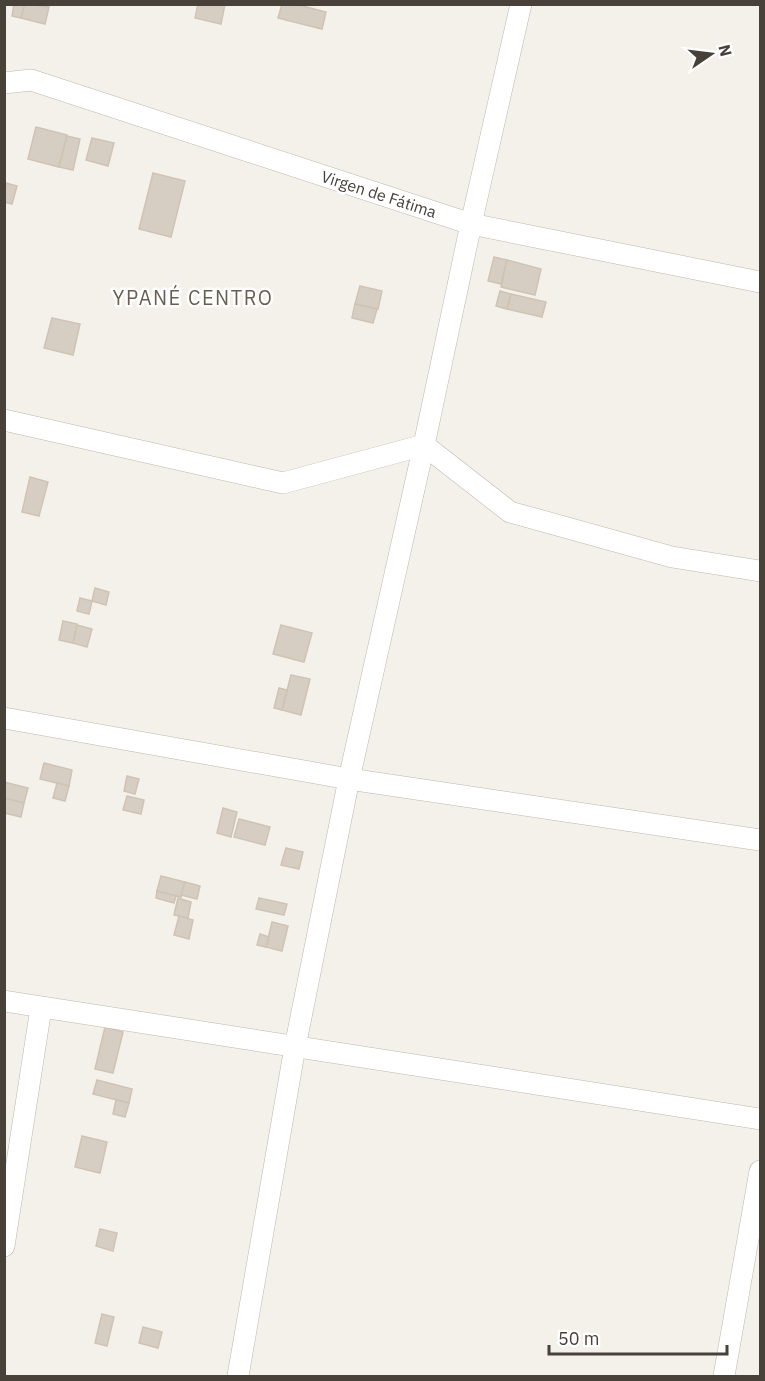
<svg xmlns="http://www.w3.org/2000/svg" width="765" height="1381" viewBox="0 0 765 1381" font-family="'IBM Plex Sans',sans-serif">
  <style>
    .building { fill: #d7cec3; stroke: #cfc3b4; stroke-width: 1.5 }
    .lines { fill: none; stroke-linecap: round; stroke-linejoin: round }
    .street-casing { stroke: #bfb7ad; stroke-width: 22 }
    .street { stroke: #fff; stroke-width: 21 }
    .labels { text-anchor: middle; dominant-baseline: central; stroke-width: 5; stroke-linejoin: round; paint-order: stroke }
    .street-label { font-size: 16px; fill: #474139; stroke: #fff }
    .quarter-label { font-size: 20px; letter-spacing: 1.5px; fill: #695e51; stroke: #fff }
  </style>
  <rect width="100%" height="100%" fill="#f4f0ea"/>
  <g class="building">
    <polygon points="14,4 25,4 21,18 12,16"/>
    <polygon points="25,4 49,7 45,24 21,18"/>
    <polygon points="198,4 225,4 221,24 195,18"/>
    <polygon points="282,4 295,4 326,12 322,29 278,18"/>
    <polygon points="36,127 67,135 59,167 28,159"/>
    <polygon points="67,136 80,139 73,170 59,167"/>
    <polygon points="92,138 114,143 108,166 86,160"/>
    <polygon points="153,173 185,181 171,237 139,229"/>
    <polygon points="6,183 17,186 12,204 4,202"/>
    <polygon points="494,257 507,260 501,284 488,281"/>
    <polygon points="507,260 541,269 535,295 501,287"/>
    <polygon points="360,286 382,291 378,309 355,304"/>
    <polygon points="500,291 511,294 507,309 496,306"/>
    <polygon points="511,294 546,302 542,317 507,309"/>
    <polygon points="355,304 377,309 373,323 352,318"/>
    <polygon points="52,318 80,324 73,355 44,348"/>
    <polygon points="30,477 48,482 39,516 22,512"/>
    <polygon points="95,588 109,592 106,605 92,601"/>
    <polygon points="80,598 92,601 89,614 77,611"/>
    <polygon points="63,621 77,624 73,643 59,640"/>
    <polygon points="77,625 92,629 87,647 73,643"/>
    <polygon points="281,625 312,633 304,662 273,654"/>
    <polygon points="291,675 310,679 301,715 282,710"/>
    <polygon points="279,688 287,690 282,710 274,708"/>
    <polygon points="44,763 72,770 69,786 40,779"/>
    <polygon points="127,776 139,779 135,794 124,791"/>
    <polygon points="4,782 28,788 24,803 4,798"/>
    <polygon points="57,783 69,786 65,801 53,798"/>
    <polygon points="127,796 144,800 141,814 123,810"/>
    <polygon points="4,798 24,803 21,817 4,813"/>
    <polygon points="223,808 237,812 231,837 217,833"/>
    <polygon points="239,819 270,827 265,845 234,837"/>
    <polygon points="286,848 303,852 299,869 281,865"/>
    <polygon points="161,876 185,882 181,897 157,891"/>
    <polygon points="185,882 200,886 197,899 181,895"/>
    <polygon points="157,891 176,896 174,903 156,898"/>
    <polygon points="178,898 191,902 188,918 174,915"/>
    <polygon points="259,898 287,904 284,915 256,909"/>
    <polygon points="179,916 193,920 189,939 174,935"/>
    <polygon points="272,922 288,926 282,951 266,947"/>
    <polygon points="260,934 269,937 266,947 257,945"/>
    <polygon points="105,1027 123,1032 113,1073 95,1069"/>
    <polygon points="97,1080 132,1089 129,1103 93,1094"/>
    <polygon points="116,1100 129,1103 125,1117 113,1114"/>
    <polygon points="82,1136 107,1142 100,1173 75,1167"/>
    <polygon points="100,1229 117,1233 113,1251 96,1246"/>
    <polygon points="102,1314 114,1317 107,1346 95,1343"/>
    <polygon points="143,1327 162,1332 158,1348 139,1343"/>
  </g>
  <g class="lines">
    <g class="street-casing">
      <g id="street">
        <polyline points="4,83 31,80 471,224 760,282"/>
        <polyline points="4,420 283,483 424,445 510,512 672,557 760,571"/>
        <polyline points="4,718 349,779 760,840"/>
        <polyline points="4,1001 760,1119"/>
        <polyline points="4,1246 41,1008"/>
        <polyline points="238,1376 295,1047 349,779 424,445 471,224 521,4"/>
        <polyline points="724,1376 760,1171"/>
      </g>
    </g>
    <use href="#street" class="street"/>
  </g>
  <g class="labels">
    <g class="street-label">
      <text transform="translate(379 194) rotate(18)">Virgen de Fátima</text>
    </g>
    <g class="quarter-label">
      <text x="193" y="297">YPANÉ CENTRO</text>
    </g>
  </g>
  <rect width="765" height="1381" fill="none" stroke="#474139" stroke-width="12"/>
  <g transform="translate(711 54) rotate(76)" stroke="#ffffff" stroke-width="4.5" paint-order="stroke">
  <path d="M0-4.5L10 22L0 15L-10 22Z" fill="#474139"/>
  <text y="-9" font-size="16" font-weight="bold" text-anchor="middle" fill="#474139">N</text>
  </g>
  <path d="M549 1345v9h178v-9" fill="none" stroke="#474139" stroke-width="3"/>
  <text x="558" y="1345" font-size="18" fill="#474139" stroke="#ffffff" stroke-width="4.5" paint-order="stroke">50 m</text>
</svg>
